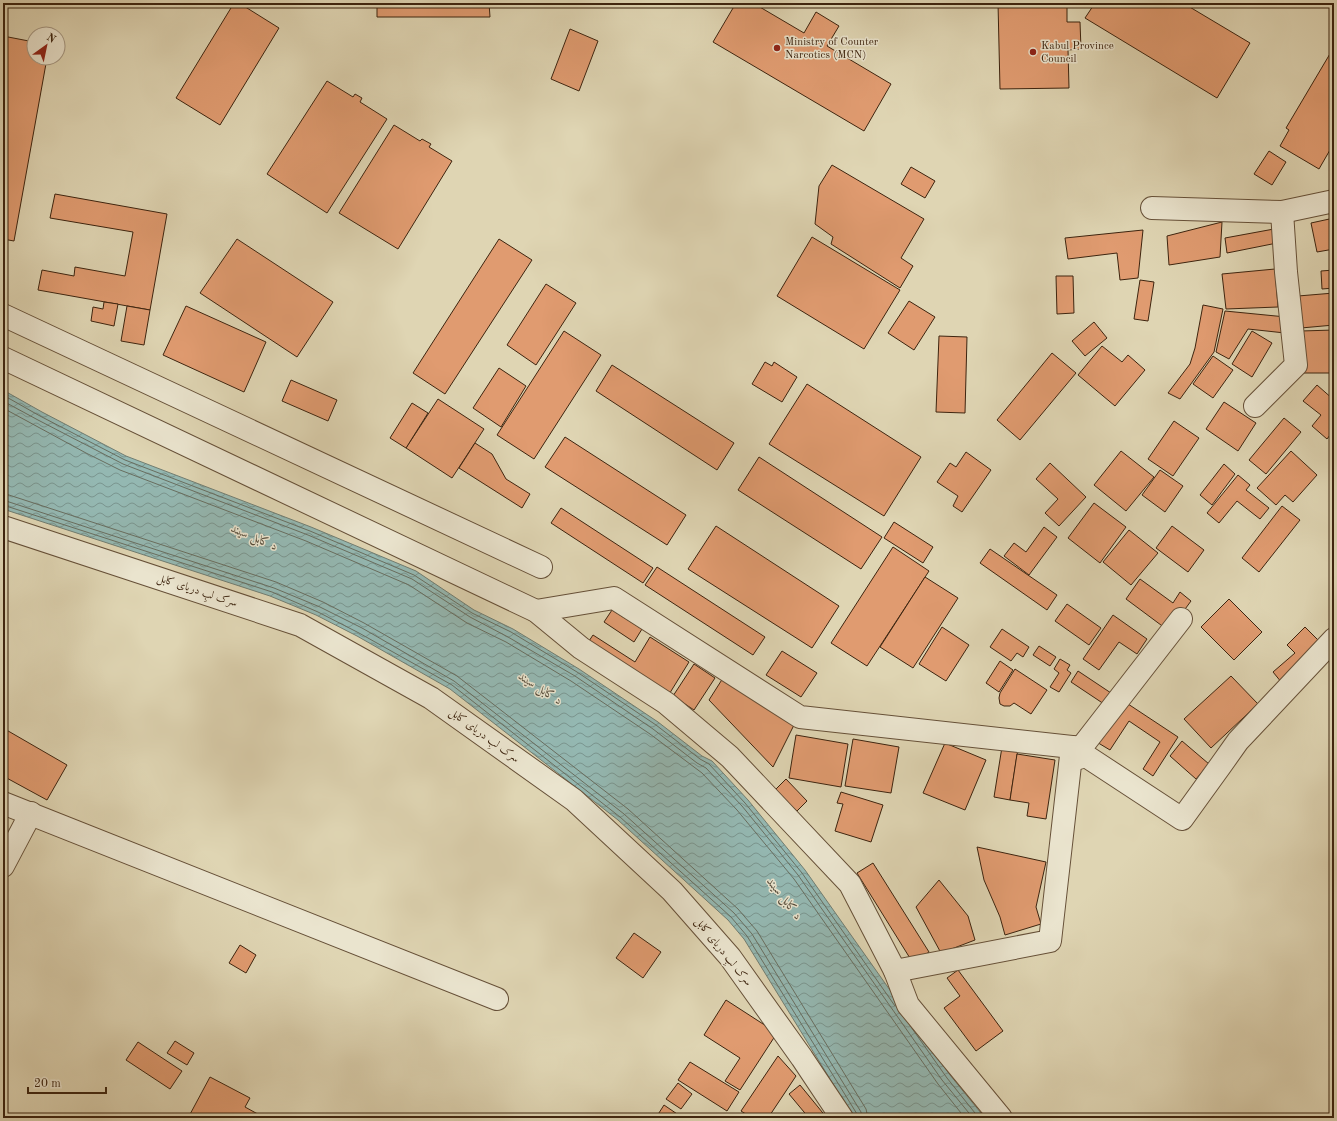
<svg xmlns="http://www.w3.org/2000/svg" width="1337" height="1121" viewBox="0 0 1337 1121" font-family="'Old Standard TT',Amiri,serif">
  <style>
    .water { fill: url(#water-waves); stroke: #717d71 }
    .lines { fill: none; stroke-linecap: round; stroke-linejoin: round }
    .shore { stroke: #686e60; stroke-width: 1 }
    .building { fill: #e09b70; stroke: #3d240f }
    .minor-casing { stroke: #665038; stroke-width: 24 }
    .minor { stroke: #eae4ce; stroke-width: 22 }
    .poi-dot { fill: #8f2418; stroke: #eae4ce; stroke-width: 1.5 }
    .labels { text-anchor: middle; dominant-baseline: central; stroke-width: 3; stroke-linejoin: round; paint-order: stroke }
    .poi-label { font-size: 11px; fill: #3d240f; stroke: #eae4ce; text-anchor: start }
    .street-label { font-size: 11px; fill: #3d240f; stroke: #eae4ce }
    .water-label { font-size: 12px; font-style: italic; fill: #534938; stroke: #eae4ce }
  </style>
  <defs>
    <pattern id="water-waves" width="16" height="10" patternUnits="userSpaceOnUse"><rect width="16" height="10" fill="#94b8b2"/><path d="M0 5q4-4 8 0t8 0" fill="none" stroke="#7a958f"/></pattern>
  </defs>
  <rect width="100%" height="100%" fill="#dfd5b3"/>
  <filter id="stains"><feTurbulence type="fractalNoise" baseFrequency=".005" numOctaves="4"/><feColorMatrix values="0 0 0 0 .2 0 0 0 0 .09 0 0 0 0 .02 0 0 0 .5 -.17"/></filter>
  <radialGradient id="worn" r=".72"><stop offset=".6" stop-color="#630" stop-opacity="0"/><stop offset="1" stop-color="#630" stop-opacity=".3"/></radialGradient>
  <polygon class="water" points="3,390 42,412 126,456 311,527 416,571 474,610 513,629 579,669 658,722 702,756 712,761 748,800 805,870 950,1075 985,1118 854,1118 744,939 728,920 618,820 450,689 357,636 316,615 270,596 3,509"/>
  <g class="lines">
    <g class="shore">
      <polyline points="3,395 40,416 125,460 310,531 414,575 472,613 511,632 577,672 656,725 700,759 709,764 745,803 802,873 895,1006"/>
      <polyline points="3,401 38,420 123,464 308,535 412,579 470,617 508,637 575,676 653,729 697,763 706,768 742,806 798,875 942,1080 973,1118"/>
      <polyline points="3,408 86,453 120,470 306,541 409,585 467,623 506,642 571,681 650,734 702,773 737,810 794,879 938,1084 965,1118"/>
      <polyline points="3,494 9,495 276,582 323,602 364,623 457,676 628,809 738,909 757,931 866,1109 868,1118"/>
      <polyline points="3,500 274,588 320,607 362,628 454,681 624,814 734,913 752,934 861,1112 862,1118"/>
      <polyline points="3,505 272,592 318,612 359,633 452,685 620,817 731,917 747,936 857,1114 857,1118"/>
      <polyline points="911,1027 947,1078 979,1118"/>
    </g>
  </g>
  <g class="building">
    <polygon points="234,3 239,3 279,28 220,125 176,98"/>
    <polygon points="377,3 489,3 490,17 377,17"/>
    <polygon points="736,3 753,3 804,33 816,12 839,26 827,46 891,84 864,131 713,42"/>
    <polygon points="998,3 1067,3 1067,22 1080,22 1081,49 1068,50 1069,88 1000,89"/>
    <polygon points="1095,3 1183,3 1250,43 1217,98 1085,18"/>
    <polygon points="570,29 598,41 579,91 551,79"/>
    <polygon points="3,36 34,42 34,58 47,58 14,241 3,239"/>
    <polygon points="1334,47 1334,143 1319,169 1280,146 1289,130 1286,128"/>
    <polygon points="327,81 353,97 355,94 362,98 360,102 387,119 327,213 267,174"/>
    <polygon points="394,125 420,141 422,139 431,144 429,147 452,161 398,249 339,213"/>
    <polygon points="1269,151 1286,162 1272,185 1254,174"/>
    <polygon points="832,165 924,219 901,258 913,266 900,288 831,244 833,237 815,224 819,186"/>
    <polygon points="911,167 935,181 925,198 901,184"/>
    <polygon points="55,194 167,214 150,310 38,290 42,270 74,276 75,267 125,276 133,232 50,218"/>
    <polygon points="1334,218 1334,249 1317,252 1311,223"/>
    <polygon points="1222,222 1220,257 1169,265 1167,236"/>
    <polygon points="1274,229 1277,243 1227,253 1225,238"/>
    <polygon points="1143,230 1138,278 1120,280 1117,253 1068,259 1065,238"/>
    <polygon points="812,237 900,290 864,349 777,296"/>
    <polygon points="237,239 333,302 297,357 200,293"/>
    <polygon points="499,239 532,260 445,394 413,373"/>
    <polygon points="1275,269 1278,307 1226,309 1222,274"/>
    <polygon points="1334,270 1334,288 1322,289 1321,271"/>
    <polygon points="1056,276 1073,276 1074,313 1057,314"/>
    <polygon points="1140,280 1154,282 1148,321 1134,319"/>
    <polygon points="546,284 576,303 536,365 507,345"/>
    <polygon points="1334,293 1334,325 1301,328 1298,296"/>
    <polygon points="909,301 935,317 914,350 888,333"/>
    <polygon points="104,302 118,304 114,326 91,321 93,307 103,309"/>
    <polygon points="1203,305 1223,309 1214,352 1180,399 1168,393 1190,364 1195,348"/>
    <polygon points="127,306 150,310 144,345 121,341"/>
    <polygon points="186,306 266,342 244,392 163,355"/>
    <polygon points="1225,311 1286,317 1285,333 1248,329 1229,359 1216,352"/>
    <polygon points="1094,322 1107,338 1085,356 1072,341"/>
    <polygon points="1334,330 1334,373 1302,373 1301,331"/>
    <polygon points="564,331 601,355 534,459 497,435"/>
    <polygon points="1252,331 1272,343 1252,377 1232,364"/>
    <polygon points="939,336 967,337 965,413 936,412"/>
    <polygon points="1102,346 1122,362 1128,355 1145,370 1115,406 1078,375"/>
    <polygon points="1052,353 1076,373 1020,440 997,420"/>
    <polygon points="1213,356 1233,370 1213,398 1193,384"/>
    <polygon points="765,362 772,366 774,362 797,377 782,402 752,384"/>
    <polygon points="612,365 734,443 717,470 596,391"/>
    <polygon points="499,368 526,386 501,427 473,408"/>
    <polygon points="291,380 337,400 328,421 282,401"/>
    <polygon points="807,384 921,457 884,516 769,444"/>
    <polygon points="1317,385 1334,400 1334,430 1327,439 1312,426 1321,415 1303,401"/>
    <polygon points="438,399 484,429 452,478 406,448"/>
    <polygon points="1224,402 1256,423 1238,451 1206,429"/>
    <polygon points="412,403 428,413 406,448 390,438"/>
    <polygon points="1284,418 1301,432 1266,474 1249,460"/>
    <polygon points="1174,421 1199,438 1173,476 1148,459"/>
    <polygon points="565,437 686,515 667,545 545,467"/>
    <polygon points="475,443 492,454 506,479 530,494 522,508 459,468"/>
    <polygon points="1121,451 1154,477 1126,511 1094,485"/>
    <polygon points="1291,451 1317,475 1293,502 1285,495 1276,505 1257,488"/>
    <polygon points="966,452 991,470 962,512 953,506 958,496 937,482 950,463 956,467"/>
    <polygon points="759,457 882,537 861,569 738,490"/>
    <polygon points="1050,463 1086,497 1059,526 1045,513 1058,499 1036,479"/>
    <polygon points="1224,464 1235,474 1212,505 1200,495"/>
    <polygon points="1160,470 1183,486 1165,512 1142,495"/>
    <polygon points="1238,475 1250,485 1246,490 1269,508 1260,519 1237,501 1219,523 1207,513"/>
    <polygon points="1094,503 1126,527 1100,563 1068,538"/>
    <polygon points="1282,506 1300,520 1259,572 1242,558"/>
    <polygon points="561,508 653,568 643,583 551,523"/>
    <polygon points="894,522 933,547 923,563 884,538"/>
    <polygon points="716,526 839,606 812,648 688,569"/>
    <polygon points="1172,526 1204,550 1188,572 1156,548"/>
    <polygon points="1044,527 1057,537 1029,575 1004,556 1014,543 1026,552"/>
    <polygon points="1129,530 1158,553 1131,585 1103,562"/>
    <polygon points="893,547 929,571 867,666 831,643"/>
    <polygon points="990,549 1057,595 1047,610 980,563"/>
    <polygon points="657,567 765,637 753,655 645,585"/>
    <polygon points="925,577 958,598 913,668 880,647"/>
    <polygon points="1140,579 1173,603 1180,592 1191,601 1169,631 1126,599"/>
    <polygon points="1229,599 1262,632 1234,660 1201,627"/>
    <polygon points="1067,604 1101,628 1089,645 1055,621"/>
    <polygon points="612,610 642,629 634,642 604,622"/>
    <polygon points="1113,615 1147,639 1137,654 1119,642 1099,670 1083,659"/>
    <polygon points="942,627 969,645 946,681 919,664"/>
    <polygon points="1305,627 1324,646 1282,683 1273,672 1295,653 1287,645"/>
    <polygon points="1002,629 1029,647 1023,657 1017,653 1011,661 990,647"/>
    <polygon points="593,635 635,662 650,637 689,662 668,696 587,644"/>
    <polygon points="1039,646 1056,657 1050,666 1033,655"/>
    <polygon points="782,651 817,673 801,697 766,675"/>
    <polygon points="1060,659 1070,665 1067,670 1071,673 1059,692 1050,687 1059,673 1054,669"/>
    <polygon points="1000,661 1013,670 999,692 986,683"/>
    <polygon points="694,664 715,678 694,710 673,696"/>
    <polygon points="1015,669 1047,690 1031,714 1014,703 1010,706 1004,706 1000,704 999,698 1000,693"/>
    <polygon points="1078,671 1114,695 1107,706 1071,682"/>
    <polygon points="1231,676 1258,704 1211,748 1184,719"/>
    <polygon points="723,678 794,725 773,767 709,700"/>
    <polygon points="1122,700 1178,737 1153,776 1143,769 1160,742 1129,721 1110,750 1095,741"/>
    <polygon points="3,728 67,765 47,800 3,776"/>
    <polygon points="796,735 848,744 841,787 789,778"/>
    <polygon points="853,739 899,747 891,793 845,786"/>
    <polygon points="1182,741 1209,764 1196,779 1170,756"/>
    <polygon points="945,743 986,760 965,810 923,793"/>
    <polygon points="1002,747 1018,749 1010,800 994,797"/>
    <polygon points="1017,754 1055,760 1046,819 1027,816 1029,803 1010,800"/>
    <polygon points="786,779 807,801 797,811 775,790"/>
    <polygon points="841,792 883,805 871,842 835,831 843,804 837,803"/>
    <polygon points="977,847 1046,862 1036,907 1041,924 1005,935 1000,917 984,880"/>
    <polygon points="873,863 929,952 913,963 857,873"/>
    <polygon points="939,880 968,916 975,940 941,953 916,907"/>
    <polygon points="634,933 661,952 643,978 616,958"/>
    <polygon points="240,945 256,955 246,973 229,963"/>
    <polygon points="958,970 1003,1031 976,1051 944,1008 960,996 947,978"/>
    <polygon points="726,1000 777,1033 740,1090 725,1081 740,1058 704,1035"/>
    <polygon points="175,1041 194,1053 187,1065 167,1053"/>
    <polygon points="138,1042 182,1071 170,1089 126,1060"/>
    <polygon points="778,1056 796,1076 768,1118 752,1118 741,1111"/>
    <polygon points="690,1062 739,1092 727,1111 678,1080"/>
    <polygon points="210,1077 250,1098 245,1107 265,1118 188,1118"/>
    <polygon points="678,1083 692,1094 681,1109 666,1099"/>
    <polygon points="800,1085 827,1118 809,1118 789,1094"/>
    <polygon points="664,1105 683,1118 659,1118 657,1116"/>
  </g>
  <g class="lines">
    <g class="minor-casing">
      <g id="minor">
        <polyline points="1152,208 1282,212 1334,201"/>
        <polyline points="3,315 541,567"/>
        <polyline points="3,358 536,611 581,648 666,703 730,757 850,884 895,971 908,1005 1001,1118"/>
        <polyline points="1255,406 1296,365 1286,272 1282,212"/>
        <polyline points="3,527 300,625 431,698 574,800 672,891 730,957 802,1058 842,1118"/>
        <polyline points="536,611 614,598 800,717 1081,748 1181,619"/>
        <polyline points="1071,760 1086,756 1182,819 1221,765 1238,741 1334,639"/>
        <polyline points="3,803 497,999"/>
        <polyline points="3,866 31,813"/>
        <polyline points="895,971 1050,941 1072,747"/>
      </g>
    </g>
    <use href="#minor" class="minor"/>
  </g>
  <g class="poi-dot">
    <circle cx="777" cy="48" r="4"/>
    <circle cx="1033" cy="52" r="4"/>
  </g>
  <g class="labels">
    <g class="poi-label">
      <text x="785" y="42">Ministry of Counter<tspan x="785" dy="13">Narcotics (MCN)</tspan></text>
      <text x="1041" y="46">Kabul Province<tspan x="1041" dy="13">Council</tspan></text>
    </g>
    <g class="street-label">
      <text transform="translate(197 591) rotate(18)">سرک لبِ دریای کابل</text>
      <text transform="translate(484 736) rotate(36)">سرک لبِ دریای کابل</text>
      <text transform="translate(723 952) rotate(51)">سرک لبِ دریای کابل</text>
    </g>
    <g class="water-label">
      <text transform="translate(254 538) rotate(23)">د کابل سيند</text>
      <text transform="translate(540 689) rotate(33)">د کابل سيند</text>
      <text transform="translate(784 899) rotate(52)">د کابل سيند</text>
    </g>
  </g>
  <rect width="1337" height="1121" fill="none" stroke="#dfd5b3" stroke-width="16"/>
  <rect x="4" y="4" width="1329" height="1113" fill="none" stroke="#3d240f" stroke-width="2"/>
  <rect x="8" y="8" width="1321" height="1105" fill="none" stroke="#3d240f"/>
  <g transform="translate(46 46) rotate(33)"><circle r="19" fill="#eae4ce" stroke="#a59782"/>
  <path d="M0-3L7 15L0 10L-7 15Z" fill="#8f2418"/>
  <text y="-6" font-size="11" font-weight="bold" text-anchor="middle" fill="#3d240f">N</text>
  </g>
  <path d="M28 1087v6h78v-6" fill="none" stroke="#3d240f" stroke-width="2"/>
  <text x="34" y="1087" font-size="12" fill="#3d240f" stroke="#eae4ce" stroke-width="3" paint-order="stroke">20 m</text>
  <rect width="100%" height="100%" filter="url(#stains)"/>
  <rect width="100%" height="100%" fill="url(#worn)"/>
</svg>
